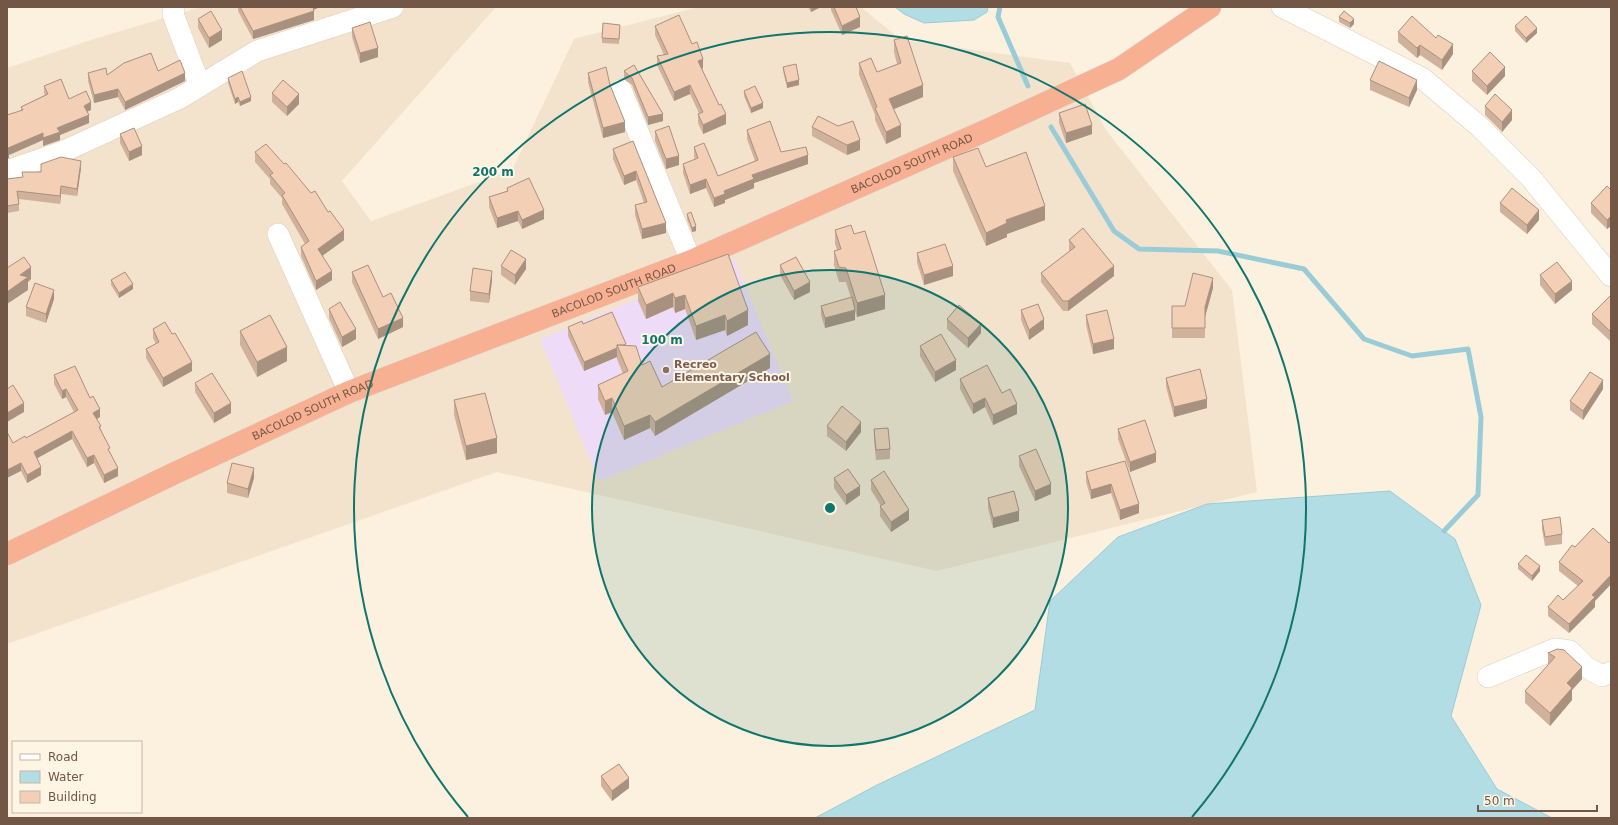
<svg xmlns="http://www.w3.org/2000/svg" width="1618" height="825" viewBox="0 0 1618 825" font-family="'DejaVu Sans',sans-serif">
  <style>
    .residential { fill: #f4e3cc }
    .education { fill: #eedbf8 }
    .water { fill: #b3dde5; stroke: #99ccd7 }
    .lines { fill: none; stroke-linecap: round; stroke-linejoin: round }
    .stream { stroke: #99ccd7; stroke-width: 5 }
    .minor-casing { stroke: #e0cdba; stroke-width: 22 }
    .highway-casing { stroke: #ddd7d3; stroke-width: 23 }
    .minor { stroke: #fff; stroke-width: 21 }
    .highway { stroke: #f8b093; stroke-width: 22 }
    .wall { fill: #d0b29c }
    .shaded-wall { fill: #a9917f }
    .building { fill: #f2cfb5; stroke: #a9917f }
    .ring { fill: none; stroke: #0f766e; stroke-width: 2 }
    .education-dot { fill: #8d6e63; stroke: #fff5e4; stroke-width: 1.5 }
    .labels { text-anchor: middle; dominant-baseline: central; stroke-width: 4; stroke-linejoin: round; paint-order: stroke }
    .street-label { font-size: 11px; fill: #725746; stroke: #fff5e4 }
    .education-label { font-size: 11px; font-weight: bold; fill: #785e54; stroke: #fff5e4; text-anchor: start }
    .centre { fill: #0f766e; stroke: #fff5e4; stroke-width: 2 }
    .ring-label { font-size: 12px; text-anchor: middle; font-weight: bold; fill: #0f766e; stroke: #fff5e4; stroke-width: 4; stroke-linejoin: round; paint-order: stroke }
  </style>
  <rect width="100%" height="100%" fill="#fcf1de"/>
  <polygon class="residential" points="201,7 496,7 342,181 371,221 512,170 574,39 698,7 861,7 901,40 1070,63 1106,130 1232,290 1257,492 937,571 497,472 7,644 7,68 97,38"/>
  <polygon class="education" points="734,259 793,401 599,481 540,339"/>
  <g class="water">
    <polygon points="895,7 988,7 987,12 974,20 924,23 904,14"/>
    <polygon points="1390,491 1455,539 1481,605 1451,716 1497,789 1552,818 815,818 877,785 1035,710 1050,601 1118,537 1207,504"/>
  </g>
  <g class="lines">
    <g class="stream">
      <polyline points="1000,7 998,17 1028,86"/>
      <polyline points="1051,127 1114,231 1139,249 1218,251 1304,269 1364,339 1412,356 1468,349 1481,417 1478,495 1444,531"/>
    </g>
    <g class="minor-casing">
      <g id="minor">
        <polyline points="174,7 173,14 200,86"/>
        <polyline points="1282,7 1422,78 1480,127 1530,177 1611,276"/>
        <polyline points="621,90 691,261"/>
        <polyline points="7,171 62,152 180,98 257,51 393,7"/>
        <polyline points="278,234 349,392"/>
        <polyline points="1488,677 1555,649 1570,651 1586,667 1602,676 1611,672"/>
      </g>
    </g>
    <g class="highway-casing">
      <g id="highway">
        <path id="s1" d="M7,554L175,473L349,392L691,261L987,130L1119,69L1210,7"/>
      </g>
    </g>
    <use href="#minor" class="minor"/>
    <use href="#highway" class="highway"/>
  </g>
  <g class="wall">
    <polygon points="238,7 318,7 318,8 314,9 314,20 253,39 238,11"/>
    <polygon points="808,7 821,7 811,12"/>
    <polygon points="831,7 856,7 860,27 842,35 831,10"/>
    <polygon points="1339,17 1354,24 1350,28 1339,22"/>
    <polygon points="198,19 222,40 209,48 198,28"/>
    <polygon points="655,26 703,68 702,69 726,124 703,134 698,123 698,114 699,113 690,94 674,101 657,65 657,56 664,55 655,35"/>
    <polygon points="1515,26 1537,33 1526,43 1515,31"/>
    <polygon points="352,28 378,57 360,63 352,37"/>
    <polygon points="620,30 619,44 602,43 602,38"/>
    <polygon points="1398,32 1453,54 1442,70 1420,55 1417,58 1398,42"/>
    <polygon points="894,40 923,97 894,109 901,137 886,144 875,120 875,115 859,75 859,63 877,72 897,64 894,52"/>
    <polygon points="634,65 663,121 648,125 632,85 624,79 624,71"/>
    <polygon points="783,67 799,85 787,88 783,71"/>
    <polygon points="158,71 185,81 125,110 118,97 94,103 88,81 88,73 107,75"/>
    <polygon points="1472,71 1505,76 1487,95 1472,81"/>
    <polygon points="588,73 610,85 625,132 603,138 588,82"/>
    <polygon points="228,78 251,101 240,106 238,102 235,104 228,83"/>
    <polygon points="1370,80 1417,90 1409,107 1370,90"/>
    <polygon points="44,86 69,99 91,110 87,112 89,123 60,135 60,140 43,146 43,140 9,155 9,158 7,159 21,110 21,107 45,95 44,93"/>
    <polygon points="744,91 763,108 751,113 744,96"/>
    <polygon points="272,93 299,104 287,116 272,102"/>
    <polygon points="1485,106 1512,120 1502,132 1485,115"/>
    <polygon points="1059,113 1092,134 1066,143 1059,123"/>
    <polygon points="838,126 860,150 847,155 812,136 812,127"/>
    <polygon points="747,130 781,152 808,164 754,183 754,188 725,200 725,203 714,207 706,188 690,194 683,173 683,164 695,160 694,156 694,147 718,176 755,161 747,139"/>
    <polygon points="655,131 679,165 666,169 655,141"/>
    <polygon points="120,134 142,155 129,161 120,143"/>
    <polygon points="633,141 666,233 642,239 635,215 635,205 644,203 636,180 624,185 613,159 613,149"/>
    <polygon points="255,152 344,240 322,256 332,280 316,290 301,256 301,247 305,244 282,204 282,198 270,184 270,179 255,162"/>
    <polygon points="953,157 986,167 1045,220 1007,234 1007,237 986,246 953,171"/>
    <polygon points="81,168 77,196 61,194 60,204 19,199 19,211 7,213 7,179 23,177 41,172"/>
    <polygon points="507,188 544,219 522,229 518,221 497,228 489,207 489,197 507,191"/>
    <polygon points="1611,190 1611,226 1607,229 1591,213 1591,203"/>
    <polygon points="1500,203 1539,220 1527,234 1500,212"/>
    <polygon points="687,214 696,231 692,232 687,219"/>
    <polygon points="835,230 854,234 885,309 857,317 855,311 855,320 825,328 821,315 821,306 851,298 846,282 839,282 834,265 834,251 837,250 835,244"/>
    <polygon points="1069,240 1114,276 1068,311 1063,311 1041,282 1041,273 1070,251 1069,250"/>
    <polygon points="917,253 953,276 924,285 917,263"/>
    <polygon points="728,254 748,325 727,336 725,330 696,340 685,309 675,313 673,307 646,319 638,301 638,287"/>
    <polygon points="780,265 810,292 794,300 780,275"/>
    <polygon points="501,266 526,269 515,285 501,275"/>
    <polygon points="352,272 383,297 403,327 378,339 352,282"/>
    <polygon points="1540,275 1572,290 1555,304 1540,285"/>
    <polygon points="111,280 133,289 119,298 111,285"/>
    <polygon points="492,281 489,303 470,301 470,291"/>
    <polygon points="1213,288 1205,317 1205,338 1172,338 1172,306 1185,306"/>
    <polygon points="1611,297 1611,342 1592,324 1592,314"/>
    <polygon points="54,299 46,323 26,316 26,307"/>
    <polygon points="329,309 356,339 342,347 329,318"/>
    <polygon points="1021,310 1044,329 1029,340 1021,320"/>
    <polygon points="1086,315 1114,349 1093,354 1086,325"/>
    <polygon points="947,319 981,333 968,348 947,329"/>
    <polygon points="583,324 626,346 642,365 662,387 770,368 655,436 650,428 624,440 612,412 605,415 598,399 598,385 623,374 617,359 617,357 584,371 568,336 568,327"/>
    <polygon points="153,329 172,334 192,371 163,387 146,358 146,349 156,344 153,338"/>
    <polygon points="240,331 287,361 257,377 240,345"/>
    <polygon points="920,346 956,370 935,382 920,356"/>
    <polygon points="54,375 90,398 100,417 97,419 110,453 118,476 104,483 94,463 87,467 72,439 37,458 41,475 27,483 21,471 13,443 26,438 74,412 66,397 62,399 54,384"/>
    <polygon points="1166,378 1207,408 1174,417 1166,387"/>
    <polygon points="960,379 1002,393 1017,414 993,425 985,407 973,414 960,389"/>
    <polygon points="195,383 231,413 214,423 195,392"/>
    <polygon points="1603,389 1583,420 1570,410 1570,401"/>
    <polygon points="454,400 497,453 466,460 454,415"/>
    <polygon points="827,426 861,432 846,451 827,436"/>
    <polygon points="874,429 890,449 890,459 876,460 874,439"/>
    <polygon points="1118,429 1156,462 1130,472 1118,439"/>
    <polygon points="1019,456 1051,494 1035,501 1019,466"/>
    <polygon points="1125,461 1139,513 1120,520 1111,493 1091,499 1086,482 1086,472"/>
    <polygon points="254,478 248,498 227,493 227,483"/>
    <polygon points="834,478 860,495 846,505 834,488"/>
    <polygon points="871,480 909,520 891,532 880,516 880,506 881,506 871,490"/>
    <polygon points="988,498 1019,521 993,528 988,508"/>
    <polygon points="1542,520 1562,534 1562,544 1545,546 1542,529"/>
    <polygon points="1611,541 1611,584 1595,601 1595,607 1569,633 1548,616 1548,607 1563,600 1578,586 1559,571 1559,562 1575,547 1609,543"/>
    <polygon points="1518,564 1540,571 1532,581 1518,569"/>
    <polygon points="1557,649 1582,679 1572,690 1572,700 1550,726 1525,703 1525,691 1548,665 1548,653"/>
    <polygon points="601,776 629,788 612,801 601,786"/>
  </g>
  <g class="shaded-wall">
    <polygon points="311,7 318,7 318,8 311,11"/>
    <polygon points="811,7 821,7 811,12"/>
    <polygon points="314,11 314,20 253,39 253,31"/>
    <polygon points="860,17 860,27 842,35 842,26"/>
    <polygon points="1354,19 1354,24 1350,28 1350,23"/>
    <polygon points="1537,28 1537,33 1526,43 1526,38"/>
    <polygon points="222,30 222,40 209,48 209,38"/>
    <polygon points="1453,44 1453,54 1442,70 1442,60"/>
    <polygon points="1420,45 1420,55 1417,58 1417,48"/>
    <polygon points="378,48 378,57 360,63 360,53"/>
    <polygon points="703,59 703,68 698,70 698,61"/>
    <polygon points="1505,67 1505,76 1487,95 1487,86"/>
    <polygon points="185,73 185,81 125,110 125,102"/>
    <polygon points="799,80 799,85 787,88 787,83"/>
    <polygon points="1417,80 1417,90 1409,107 1409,98"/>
    <polygon points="690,85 690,94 674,101 674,92"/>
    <polygon points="923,85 923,97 889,111 889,99"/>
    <polygon points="118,89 118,97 94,103 94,95"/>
    <polygon points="299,94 299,104 287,116 287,107"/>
    <polygon points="238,97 238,102 235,104 235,99"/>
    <polygon points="251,97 251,101 240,106 240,102"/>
    <polygon points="91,102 91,110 84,113 84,106"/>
    <polygon points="763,103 763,108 751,113 751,108"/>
    <polygon points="1512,110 1512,120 1502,132 1502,122"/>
    <polygon points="663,114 663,121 648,125 648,117"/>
    <polygon points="726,114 726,124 703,134 703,125"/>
    <polygon points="89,115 89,123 60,135 60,140 43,146 43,140 9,155 9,158 7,159 7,151 8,148 43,133 57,128"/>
    <polygon points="625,122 625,132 603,138 603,128"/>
    <polygon points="901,125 901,137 886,144 886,132"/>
    <polygon points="1092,125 1092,134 1066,143 1066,133"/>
    <polygon points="860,140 860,150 847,155 847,145"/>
    <polygon points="142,146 142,155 129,161 129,152"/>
    <polygon points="808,155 808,164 754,183 754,188 725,200 725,203 714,207 714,198 724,191 752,175"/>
    <polygon points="679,156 679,165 666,169 666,159"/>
    <polygon points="81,161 81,168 77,196 77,189"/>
    <polygon points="636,171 636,180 624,185 624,176"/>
    <polygon points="706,179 706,188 690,194 690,185"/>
    <polygon points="61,186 61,194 60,204 60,196"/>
    <polygon points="1045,206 1045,220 1007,234 1007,237 986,246 986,233 1006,220"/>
    <polygon points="544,210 544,219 522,229 522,220"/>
    <polygon points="1539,210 1539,220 1527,234 1527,225"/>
    <polygon points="518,211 518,221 497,228 497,218"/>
    <polygon points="1611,216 1611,226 1607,229 1607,220"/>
    <polygon points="666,223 666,233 642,239 642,229"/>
    <polygon points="696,226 696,231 692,232 692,228"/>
    <polygon points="344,230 344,240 318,259 318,249"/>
    <polygon points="526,259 526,269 515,285 515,275"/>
    <polygon points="953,266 953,276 924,285 924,275"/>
    <polygon points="1114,266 1114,276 1068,311 1068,301"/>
    <polygon points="31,267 31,279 28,282 28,290 7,304 7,292 20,275"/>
    <polygon points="332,271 332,280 316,290 316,281"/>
    <polygon points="492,271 492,281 489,303 489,294"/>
    <polygon points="1213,278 1213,288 1205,317 1205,338 1205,307"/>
    <polygon points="1572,281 1572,290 1555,304 1555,294"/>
    <polygon points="810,282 810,292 794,300 794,291"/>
    <polygon points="133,284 133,289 119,298 119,293"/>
    <polygon points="54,290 54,299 46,323 46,314"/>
    <polygon points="673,293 673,307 646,319 646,305"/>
    <polygon points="685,295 685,309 675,313 675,298"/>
    <polygon points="885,295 885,309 857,317 857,303"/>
    <polygon points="748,310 748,325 727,336 727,321"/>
    <polygon points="855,310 855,320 825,328 825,318"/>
    <polygon points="725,315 725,330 696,340 696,326"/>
    <polygon points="403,318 403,327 378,339 378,329"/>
    <polygon points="1044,319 1044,329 1029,340 1029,330"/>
    <polygon points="981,324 981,333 968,348 968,338"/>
    <polygon points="356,329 356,339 342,347 342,337"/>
    <polygon points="1114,339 1114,349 1093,354 1093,344"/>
    <polygon points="287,347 287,361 257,377 257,362"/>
    <polygon points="617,348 617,357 584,371 584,362"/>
    <polygon points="770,354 770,368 655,436 655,422"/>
    <polygon points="956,360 956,370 935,382 935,372"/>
    <polygon points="192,362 192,371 163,387 163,378"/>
    <polygon points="1603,380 1603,389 1583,420 1583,411"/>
    <polygon points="66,389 66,397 62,399 62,391"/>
    <polygon points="612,398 612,412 605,415 605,401"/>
    <polygon points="985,398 985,407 973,414 973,404"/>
    <polygon points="1207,399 1207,408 1174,417 1174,407"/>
    <polygon points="24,403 24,412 7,422 7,413"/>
    <polygon points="231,403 231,413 214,423 214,413"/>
    <polygon points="1017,404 1017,414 993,425 993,415"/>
    <polygon points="100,409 100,417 93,421 93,413"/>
    <polygon points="650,415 650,428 624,440 624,426"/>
    <polygon points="861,422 861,432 846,451 846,442"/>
    <polygon points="72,431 72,439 34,460 34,452"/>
    <polygon points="497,438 497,453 466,460 466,446"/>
    <polygon points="1156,453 1156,462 1130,472 1130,462"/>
    <polygon points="94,455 94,463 87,467 87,458"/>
    <polygon points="21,463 21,471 7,478 7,470"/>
    <polygon points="41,467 41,475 27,483 27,475"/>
    <polygon points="118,468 118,476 104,483 104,475"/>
    <polygon points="254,468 254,478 248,498 248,489"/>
    <polygon points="1051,484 1051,494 1035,501 1035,491"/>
    <polygon points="1111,484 1111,493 1091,499 1091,490"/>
    <polygon points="860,486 860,495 846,505 846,495"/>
    <polygon points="1139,504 1139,513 1120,520 1120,510"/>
    <polygon points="909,510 909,520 891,532 891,522"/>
    <polygon points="1019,511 1019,521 993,528 993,518"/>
    <polygon points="1540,566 1540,571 1532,581 1532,576"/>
    <polygon points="1611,575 1611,584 1595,601 1595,607 1569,633 1569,624 1592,595"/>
    <polygon points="1582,667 1582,679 1572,690 1572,700 1550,726 1550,713 1567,683"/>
    <polygon points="629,778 629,788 612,801 612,791"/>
  </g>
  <g class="building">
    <polygon points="240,7 313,7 314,11 253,31"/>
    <polygon points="834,7 856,7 860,17 842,26"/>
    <polygon points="211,11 222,30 209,38 198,19"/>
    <polygon points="1344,11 1354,19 1350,23 1339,17"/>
    <polygon points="679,15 692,44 697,42 703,59 698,61 719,105 721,104 726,114 703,125 698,114 703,112 690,85 674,92 657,56 668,54 655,26"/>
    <polygon points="1412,16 1436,38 1438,35 1453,44 1442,60 1420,45 1417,48 1398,32"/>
    <polygon points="1526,16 1537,28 1526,38 1515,26"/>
    <polygon points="370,22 378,48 360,53 352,28"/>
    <polygon points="603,23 620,25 619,39 602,38"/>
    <polygon points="907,36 923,85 889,99 901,125 886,132 875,108 877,107 859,63 871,58 877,72 901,63 894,40"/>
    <polygon points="1490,52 1505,67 1487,86 1472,71"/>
    <polygon points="151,53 158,71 180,60 185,73 125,102 118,89 94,95 88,73 106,68 107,75 124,63"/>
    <polygon points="1379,61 1417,80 1409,98 1370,80"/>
    <polygon points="796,64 799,80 787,83 783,67"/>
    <polygon points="634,65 663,114 648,117 632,78 624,71"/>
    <polygon points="606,67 610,85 625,122 603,128 588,73"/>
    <polygon points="242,71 251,97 240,102 238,97 235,99 228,78"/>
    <polygon points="61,79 69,99 86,91 91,102 84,106 89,115 57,128 60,132 43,138 43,133 8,148 9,150 7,151 7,115 23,110 21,107 48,94 44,86"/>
    <polygon points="283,80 299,94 287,107 272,93"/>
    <polygon points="755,86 763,103 751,108 744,91"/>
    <polygon points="1495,94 1512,110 1502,122 1485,106"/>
    <polygon points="1085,104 1092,125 1066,133 1059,113"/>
    <polygon points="818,116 838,126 853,121 860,140 847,145 812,127"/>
    <polygon points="770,121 781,152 806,147 808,155 752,175 754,179 724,191 725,194 714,198 706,179 690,185 683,164 698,158 694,147 704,143 718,176 758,160 747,130"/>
    <polygon points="669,126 679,156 666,159 655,131"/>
    <polygon points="134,128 142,146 129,152 120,134"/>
    <polygon points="633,141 666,223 642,229 635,205 647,202 636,171 624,176 613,149"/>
    <polygon points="266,144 284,164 286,163 311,193 315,191 328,212 330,211 344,230 318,249 332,271 316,281 301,247 309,241 282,195 285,193 270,175 273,173 255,152"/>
    <polygon points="978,148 986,167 1026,152 1045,206 1006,220 1007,223 986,233 953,157"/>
    <polygon points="61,157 81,161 77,189 61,186 60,196 17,191 19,204 7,206 7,179 23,177 22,172 41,172 41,164"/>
    <polygon points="529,178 544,210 522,220 518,211 497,218 489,197 508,191 507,188"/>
    <polygon points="1607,186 1611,190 1611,216 1607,220 1591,203"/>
    <polygon points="1512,188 1539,210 1527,225 1500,203"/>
    <polygon points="691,212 696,226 692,228 687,214"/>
    <polygon points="851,225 854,234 865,231 885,295 857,303 846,268 839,267 834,251 841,249 835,230"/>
    <polygon points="1083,228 1114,266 1068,301 1063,301 1041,273 1075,247 1069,240"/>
    <polygon points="945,244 953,266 924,275 917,253"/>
    <polygon points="511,250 526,259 515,275 501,266"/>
    <polygon points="728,254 748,310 727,321 725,315 696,326 685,295 675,298 673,293 646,305 638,287"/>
    <polygon points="24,257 31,267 20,275 28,277 7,292 7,268"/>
    <polygon points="796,257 810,282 794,291 780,265"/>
    <polygon points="1557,262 1572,281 1555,294 1540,275"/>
    <polygon points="368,265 383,297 391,293 403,318 378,329 352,272"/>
    <polygon points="473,268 492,271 489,294 470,291"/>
    <polygon points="125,272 133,284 119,293 111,280"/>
    <polygon points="1193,273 1213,278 1205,307 1205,328 1172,328 1172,306 1185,306"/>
    <polygon points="35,283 54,290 46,314 26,307"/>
    <polygon points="1610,296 1611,297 1611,332 1592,314"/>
    <polygon points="852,297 855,310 825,318 821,306"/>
    <polygon points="340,302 356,329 342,337 329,309"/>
    <polygon points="1038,304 1044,319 1029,330 1021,310"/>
    <polygon points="959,305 981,324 968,338 947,319"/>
    <polygon points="1107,310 1114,339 1093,344 1086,315"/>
    <polygon points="612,312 626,344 623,345 617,345 617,348 584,362 568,327 582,321 583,324"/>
    <polygon points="270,315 287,347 257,362 240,331"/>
    <polygon points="165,322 172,334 175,333 192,362 163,378 146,349 159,342 153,329"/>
    <polygon points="756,332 770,354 655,422 650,415 624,426 612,398 605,401 598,385 628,371 617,345 636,346 642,365 650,361 662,387"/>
    <polygon points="941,334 956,360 935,372 920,346"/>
    <polygon points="987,365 1002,393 1010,389 1017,404 993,415 985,398 973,404 960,379"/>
    <polygon points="75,366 90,398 93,396 100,409 93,413 101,426 99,427 110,448 108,449 118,468 104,475 94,455 87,458 72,431 34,452 41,467 27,475 21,463 7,470 7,432 13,443 25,436 26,438 78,410 66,389 62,391 54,375"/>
    <polygon points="1200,369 1207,399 1174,407 1166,378"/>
    <polygon points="1590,372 1603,380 1583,411 1570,401"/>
    <polygon points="212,373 231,403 214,413 195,383"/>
    <polygon points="13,385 24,403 7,413 7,389"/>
    <polygon points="485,393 497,438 466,446 454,400"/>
    <polygon points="842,406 861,422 846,442 827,426"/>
    <polygon points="1145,420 1156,453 1130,462 1118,429"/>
    <polygon points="888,428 890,449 876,450 874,429"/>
    <polygon points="1036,449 1051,484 1035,491 1019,456"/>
    <polygon points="1125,461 1139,504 1120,510 1111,484 1091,490 1086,472"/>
    <polygon points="232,463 254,468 248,489 227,483"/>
    <polygon points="848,469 860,486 846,495 834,478"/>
    <polygon points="884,471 909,510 891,522 880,506 885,503 871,480"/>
    <polygon points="1014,491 1019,511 993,518 988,498"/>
    <polygon points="1560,517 1562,534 1545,537 1542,520"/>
    <polygon points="1593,528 1609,543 1611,541 1611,575 1592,595 1595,597 1569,624 1548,607 1558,595 1563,600 1583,581 1559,562 1572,545 1575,547"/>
    <polygon points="1526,555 1540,566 1532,576 1518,564"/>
    <polygon points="1557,649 1564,650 1582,667 1567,683 1572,688 1550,713 1525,691 1555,657 1548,653"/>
    <polygon points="619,764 629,778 612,791 601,776"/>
  </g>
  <circle cx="830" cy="508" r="238" fill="#0f766e" fill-opacity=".12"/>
  <g class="ring">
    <circle cx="830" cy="508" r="238"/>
    <path d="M468 817A476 476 0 1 1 1192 817"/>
  </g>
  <circle class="education-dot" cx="666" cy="370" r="4"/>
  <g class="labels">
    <g class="street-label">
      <text stroke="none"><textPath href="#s1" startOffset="986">BACOLOD SOUTH ROAD</textPath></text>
      <text stroke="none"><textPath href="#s1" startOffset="662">BACOLOD SOUTH ROAD</textPath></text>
      <text stroke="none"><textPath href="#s1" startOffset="338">BACOLOD SOUTH ROAD</textPath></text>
    </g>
    <g class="education-label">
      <text x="674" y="364">Recreo<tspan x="674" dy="13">Elementary School</tspan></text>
    </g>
  </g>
  <circle cx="830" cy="508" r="6" class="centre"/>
  <g class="ring-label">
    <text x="493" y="176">200 m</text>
    <text x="662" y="344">100 m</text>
  </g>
  <rect width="1618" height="825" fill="none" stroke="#725746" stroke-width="16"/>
  <rect x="12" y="741" width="130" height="72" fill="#fff5e4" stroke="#c7b6a5"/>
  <rect x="20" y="754" width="20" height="6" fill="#ffffff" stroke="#c7b6a5"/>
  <text x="48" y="761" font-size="12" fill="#725746">Road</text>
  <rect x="20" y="771" width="20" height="12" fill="#b3dde5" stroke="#c7b6a5"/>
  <text x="48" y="781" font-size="12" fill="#725746">Water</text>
  <rect x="20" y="791" width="20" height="12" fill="#f2cfb5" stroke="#c7b6a5"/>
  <text x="48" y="801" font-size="12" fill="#725746">Building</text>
  <path d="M1478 805v6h119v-6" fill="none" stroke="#725746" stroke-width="2"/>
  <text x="1484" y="805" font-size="12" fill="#725746" stroke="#fff5e4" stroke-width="3" paint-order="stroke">50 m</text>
</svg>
